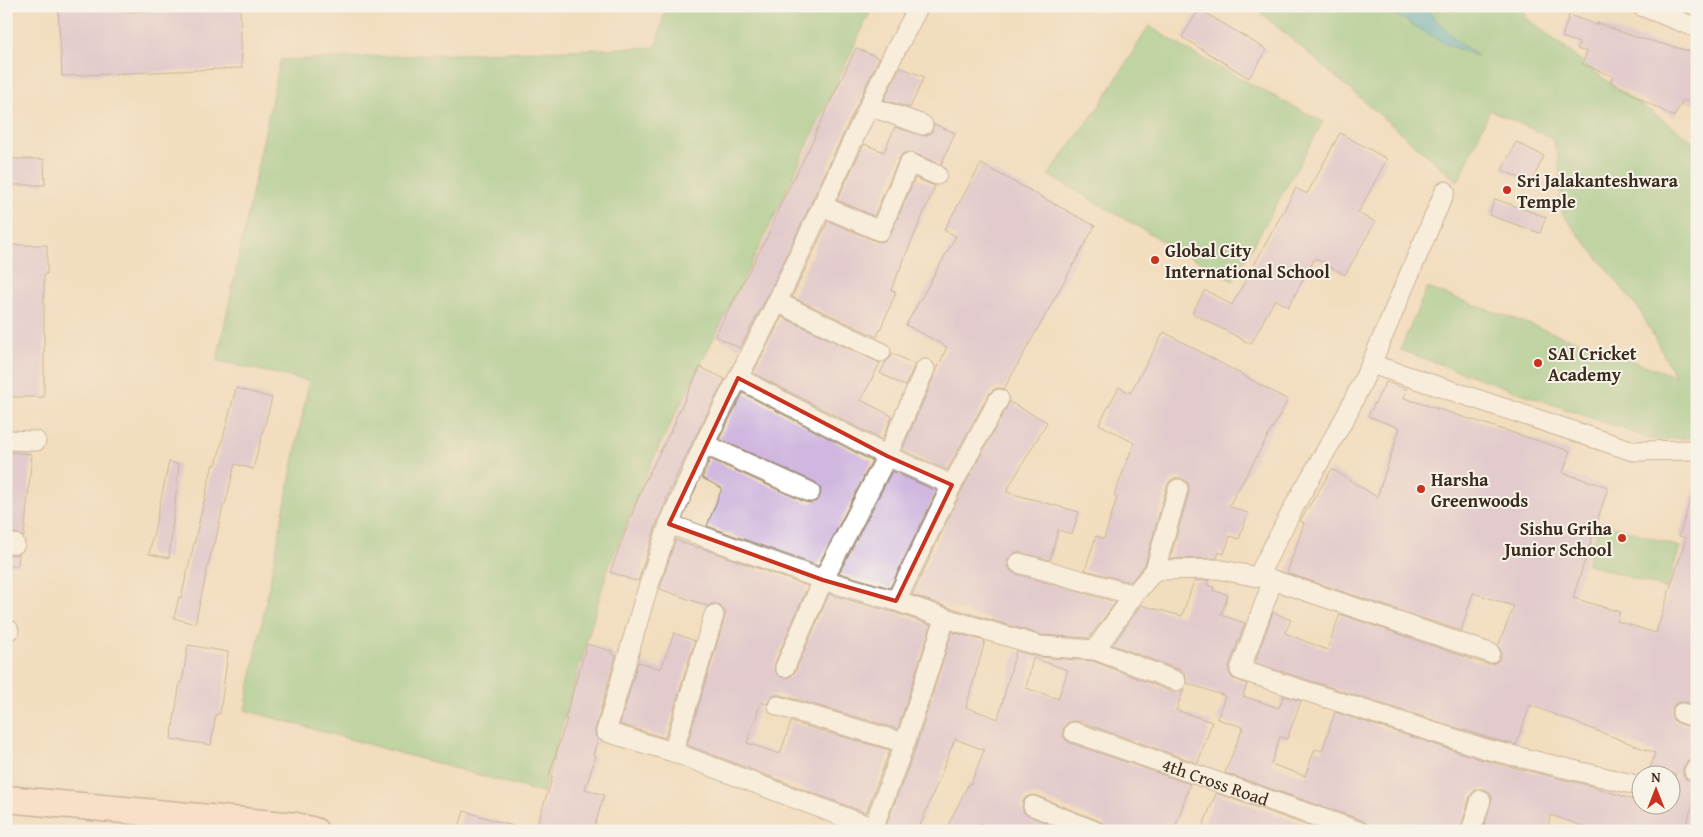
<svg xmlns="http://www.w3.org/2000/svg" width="1703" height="837" viewBox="0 0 1703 837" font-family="'Gentium Book Plus',serif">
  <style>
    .green { fill: #82c883; stroke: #5e7950 }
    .water { fill: #4ab2c9; stroke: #426e74 }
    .building { fill: #d0b7e0; fill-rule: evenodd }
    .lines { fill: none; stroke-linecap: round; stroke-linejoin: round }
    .street-casing { stroke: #96846e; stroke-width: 21 }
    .secondary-casing { stroke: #96846e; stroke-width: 29 }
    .street { stroke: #fff; stroke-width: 19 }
    .secondary { stroke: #fde4d0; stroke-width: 26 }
    .marked { fill: none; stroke: #c8321e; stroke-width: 4; stroke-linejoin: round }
    .poi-dot { fill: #c8321e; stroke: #f7f3e8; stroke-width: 2 }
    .labels { text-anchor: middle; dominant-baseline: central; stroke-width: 4; stroke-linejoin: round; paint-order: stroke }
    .poi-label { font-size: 18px; font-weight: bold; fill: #3b2a1e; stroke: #f7f3e8; text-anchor: start }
    .street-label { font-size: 18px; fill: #3b2a1e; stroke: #f7f3e8 }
  </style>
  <rect width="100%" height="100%" fill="#f7f3e8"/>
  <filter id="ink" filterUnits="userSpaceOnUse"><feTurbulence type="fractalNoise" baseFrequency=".02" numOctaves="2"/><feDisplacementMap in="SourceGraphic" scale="10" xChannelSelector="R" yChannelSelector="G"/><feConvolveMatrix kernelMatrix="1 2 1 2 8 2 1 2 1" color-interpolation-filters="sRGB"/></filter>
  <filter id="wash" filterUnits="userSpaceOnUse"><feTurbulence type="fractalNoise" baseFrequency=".0096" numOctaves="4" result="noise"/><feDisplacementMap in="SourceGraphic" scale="20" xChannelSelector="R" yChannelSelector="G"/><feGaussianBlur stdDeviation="1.12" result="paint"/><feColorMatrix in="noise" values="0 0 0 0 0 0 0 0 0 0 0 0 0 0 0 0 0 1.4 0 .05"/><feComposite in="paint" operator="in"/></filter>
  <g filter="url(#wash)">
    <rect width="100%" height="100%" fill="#f2ddbe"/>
    <g class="green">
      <polygon points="666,6 873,6 763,240 652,461 607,571 543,793 245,710 309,381 217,361 280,60 656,47"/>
      <polygon points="1253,6 1525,6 1524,16 1607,81 1697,144 1697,437 1653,440 1400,350 1427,288 1675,376 1639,309 1563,215 1558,157 1552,138 1490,110 1458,182"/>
      <polygon points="1149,26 1192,53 1323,122 1233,281 1048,175 1100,105"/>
      <polygon points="1600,522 1680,547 1667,589 1587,564"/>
    </g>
    <polygon class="water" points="1379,6 1423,6 1459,43 1478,56 1445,44 1388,10"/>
    <g id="blocks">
      <g class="building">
        <polygon points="58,6 119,6 119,12 240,7 242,68 62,76"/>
        <polygon points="1199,9 1267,50 1249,78 1182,37"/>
        <polygon points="1569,15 1597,25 1598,23 1632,36 1697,53 1697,105 1683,100 1674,117 1610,82 1613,76 1582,64 1587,52 1577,49 1579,43 1562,37"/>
        <polygon points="856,48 879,58 767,297 740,348 715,336 768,235 782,201 815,137 814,136"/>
        <polygon points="900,67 924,77 910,108 884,100"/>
        <polygon points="934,124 955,133 941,165 913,153 907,152 902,154 899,159 874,216 837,200 864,144 884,152 895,127 925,136 931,133"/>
        <polygon points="1340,133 1387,159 1358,213 1375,222 1345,275 1315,258 1288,307 1275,299 1251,344 1192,313 1205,290 1232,305 1296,188 1307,194"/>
        <polygon points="1516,142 1544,156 1531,183 1502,170"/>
        <polygon points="6,159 44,159 45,185 6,185"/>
        <polygon points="981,164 1095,226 1004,389 998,388 993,390 989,394 947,470 902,450 947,347 906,325 956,236 944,230"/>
        <polygon points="915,178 935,186 891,290 896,292 877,337 792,297 828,221 876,241 881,242 886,240 890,235"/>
        <polygon points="1495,199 1546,217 1540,233 1489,215"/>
        <polygon points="6,245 47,245 47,274 44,274 44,397 8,397"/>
        <polygon points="782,317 880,363 861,400 892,416 882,440 753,373"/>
        <polygon points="1164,332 1288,400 1229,506 1248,513 1239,539 1230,536 1224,554 1219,552 1217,558 1170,559 1189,492 1189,486 1186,481 1181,478 1175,478 1170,481 1167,486 1145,565 1130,582 1085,570 1096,536 1104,539 1117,497 1114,496 1134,443 1099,424 1119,387 1130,393"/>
        <polygon points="892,353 915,365 905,386 880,373 886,362 891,357"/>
        <polygon points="700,367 725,379 694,439 666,499 667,500 658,520 638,581 635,580 635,581 610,572 643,485 676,421 675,420"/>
        <polygon points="1386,382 1407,389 1404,398 1570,451 1563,473 1608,487 1573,598 1620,612 1617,621 1656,633 1686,538 1679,536 1693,492 1697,492 1697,706 1686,702 1679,702 1674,705 1672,709 1671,715 1673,720 1678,723 1697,729 1697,760 1691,760 1687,762 1683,768 1683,774 1686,779 1697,783 1697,792 1684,831 1583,831 1585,827 1551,815 1546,831 1483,831 1492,798 1489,792 1484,789 1479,789 1474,791 1470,797 1460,831 1369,831 1367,824 1362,820 1225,773 1243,727 1217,719 1225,696 1187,683 1185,674 1180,670 1113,645 1141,605 1182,616 1194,581 1209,580 1207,585 1214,587 1213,590 1228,595 1221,615 1245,623 1229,666 1229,672 1232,678 1247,684 1243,696 1279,708 1283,696 1301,701 1287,739 1280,737 1271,764 1305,776 1315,749 1322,751 1335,712 1483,760 1591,786 1640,802 1640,804 1670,804 1670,792 1676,774 1648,774 1655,753 1530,705 1516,745 1489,738 1255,663 1273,612 1291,620 1285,633 1327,650 1340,614 1486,664 1493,664 1498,661 1500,657 1501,651 1498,646 1514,606 1473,593 1461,631 1287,573 1304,523 1300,521 1332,469 1377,497 1400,428 1368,416"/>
        <polygon points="236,388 272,398 253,469 235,464 225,505 223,505 215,544 213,544 195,624 174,618 179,597 181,598 213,464 216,465"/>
        <polygon points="743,393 872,461 818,566 707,526 722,488 702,478 710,459 805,502 811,503 816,501 820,496 821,490 819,486 815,482 719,439"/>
        <polygon points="1009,402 1047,422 1006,492 1079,512 1072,534 1058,530 1050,560 1017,552 1012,555 1008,560 1008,566 1011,571 1016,574 1116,602 1089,638 1042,635 948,607 912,595 962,490"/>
        <polygon points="9,452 32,454 24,537 15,533 6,533 6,454 9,454"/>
        <polygon points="169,462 179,464 169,558 149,554"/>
        <polygon points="892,471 937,491 890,588 839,573"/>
        <polygon points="675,540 698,548 698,547 808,586 775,663 774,668 776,673 781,677 786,678 791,676 795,672 829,594 893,612 931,625 898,729 781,695 776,695 771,698 767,704 761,702 747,743 780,754 791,722 890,750 866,813 687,745 726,613 718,604 712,604 708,606 660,589"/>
        <polygon points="19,554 18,566 6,566 6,555"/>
        <path d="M952,632L985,641L966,707L998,719L1016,651L1039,657L1093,661L1172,692H1178L1184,689L1176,710L1212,722L1198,763L1078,721H1072L1067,723L1063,729V735L1065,739L1070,743L1190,784L1174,831H1106L1104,824L1099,821L1037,796L1032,795L1026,797L1023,801L1022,807L1024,813L1064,831H996L980,823L976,831H945L969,783L971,784L984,750L955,739L918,831H898L887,827L888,824L887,823L916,747ZM1033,658L1068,670L1058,699L1026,688Z"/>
        <polygon points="674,633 695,641 665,738 620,724 638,662 661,669"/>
        <polygon points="587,644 612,651 611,654 616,656 595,729 595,735 598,740 593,755 596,756 585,789 604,795 593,831 535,831 553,776 549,775 567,719 565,718"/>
        <polygon points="188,645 228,652 220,714 216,714 211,745 171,739 180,682 182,683"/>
        <polygon points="1216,793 1323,831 1201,831"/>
        <polygon points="464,811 516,827 515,831 458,831"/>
      </g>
    </g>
  </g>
  <g filter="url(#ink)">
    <use href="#blocks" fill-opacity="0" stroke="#96846e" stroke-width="1"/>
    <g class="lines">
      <g class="street-casing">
        <g id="street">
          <polyline points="1641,6 1697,28"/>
          <polyline points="869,106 923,125"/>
          <polyline points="822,206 880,231 909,163 937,175"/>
          <polyline points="777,302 881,352"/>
          <polyline points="1371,364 1633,451 1697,450"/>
          <polyline points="738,378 887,456 952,485"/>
          <polyline points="6,440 36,441"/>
          <polyline points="704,444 810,492"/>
          <polyline points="669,524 823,580 896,601 945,618 1040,646 1095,650 1134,595 1155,570 1217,569 1273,580 1490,653"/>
          <polyline points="6,544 15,544"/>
          <polyline points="1019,563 1134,595"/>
          <polyline points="1155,570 1178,489"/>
          <polyline points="1258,576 1297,501 1346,416 1371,364 1445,191"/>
          <polyline points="1273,580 1240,670 1486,749 1640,786"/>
          <polyline points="896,601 952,485 999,399"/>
          <polyline points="6,630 9,630"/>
          <polyline points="1095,650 1176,681"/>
          <polyline points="785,667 823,580 887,456 925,369"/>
          <polyline points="778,706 905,743"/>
          <polyline points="1682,713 1697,718"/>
          <path id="s1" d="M1074,732L1358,831"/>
          <polyline points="673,752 714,615"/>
          <polyline points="1694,771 1697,772"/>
          <polyline points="1033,806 1095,831"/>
          <polyline points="873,828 905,743 945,618"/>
          <polyline points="872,831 873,828 673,752 606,732 644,600 669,524 704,444 777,302 892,57 919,6"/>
          <polyline points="1471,831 1481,800"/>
        </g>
      </g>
      <g class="secondary-casing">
        <polyline id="secondary" points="6,799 296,826 315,831"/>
      </g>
      <use href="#street" class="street"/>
      <use href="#secondary" class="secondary"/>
    </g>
  </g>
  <path d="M0 0H1703V837H0ZM738,378L887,456L952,485L896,601L823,580L669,524Z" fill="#f2ddbe" fill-opacity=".55" fill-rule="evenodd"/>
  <path class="marked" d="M738,378L887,456L952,485L896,601L823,580L669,524Z"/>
  <g class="poi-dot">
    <circle cx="1507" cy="190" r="5"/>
    <circle cx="1155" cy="260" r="5"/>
    <circle cx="1538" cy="363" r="5"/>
    <circle cx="1421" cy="489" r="5"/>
    <circle cx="1622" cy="538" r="5"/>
  </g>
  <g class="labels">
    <g class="poi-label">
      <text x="1517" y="180">Sri Jalakanteshwara<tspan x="1517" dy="21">Temple</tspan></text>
      <text x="1165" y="250">Global City<tspan x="1165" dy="21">International School</tspan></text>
      <text x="1548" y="353">SAI Cricket<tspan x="1548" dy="21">Academy</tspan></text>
      <text x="1431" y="479">Harsha<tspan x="1431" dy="21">Greenwoods</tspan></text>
      <text x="1612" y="528" text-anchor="end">Sishu Griha<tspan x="1612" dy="21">Junior School</tspan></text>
    </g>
    <g class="street-label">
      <text stroke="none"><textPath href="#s1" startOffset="150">4th Cross Road</textPath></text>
    </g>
  </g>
  <rect width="1703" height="837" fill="none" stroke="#f7f3e8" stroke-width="25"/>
  <g transform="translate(1656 790)"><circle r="24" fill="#f7f3e8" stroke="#aca397"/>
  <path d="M0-4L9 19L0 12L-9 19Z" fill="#c8321e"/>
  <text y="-8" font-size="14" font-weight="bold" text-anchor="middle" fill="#3b2a1e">N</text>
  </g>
</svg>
